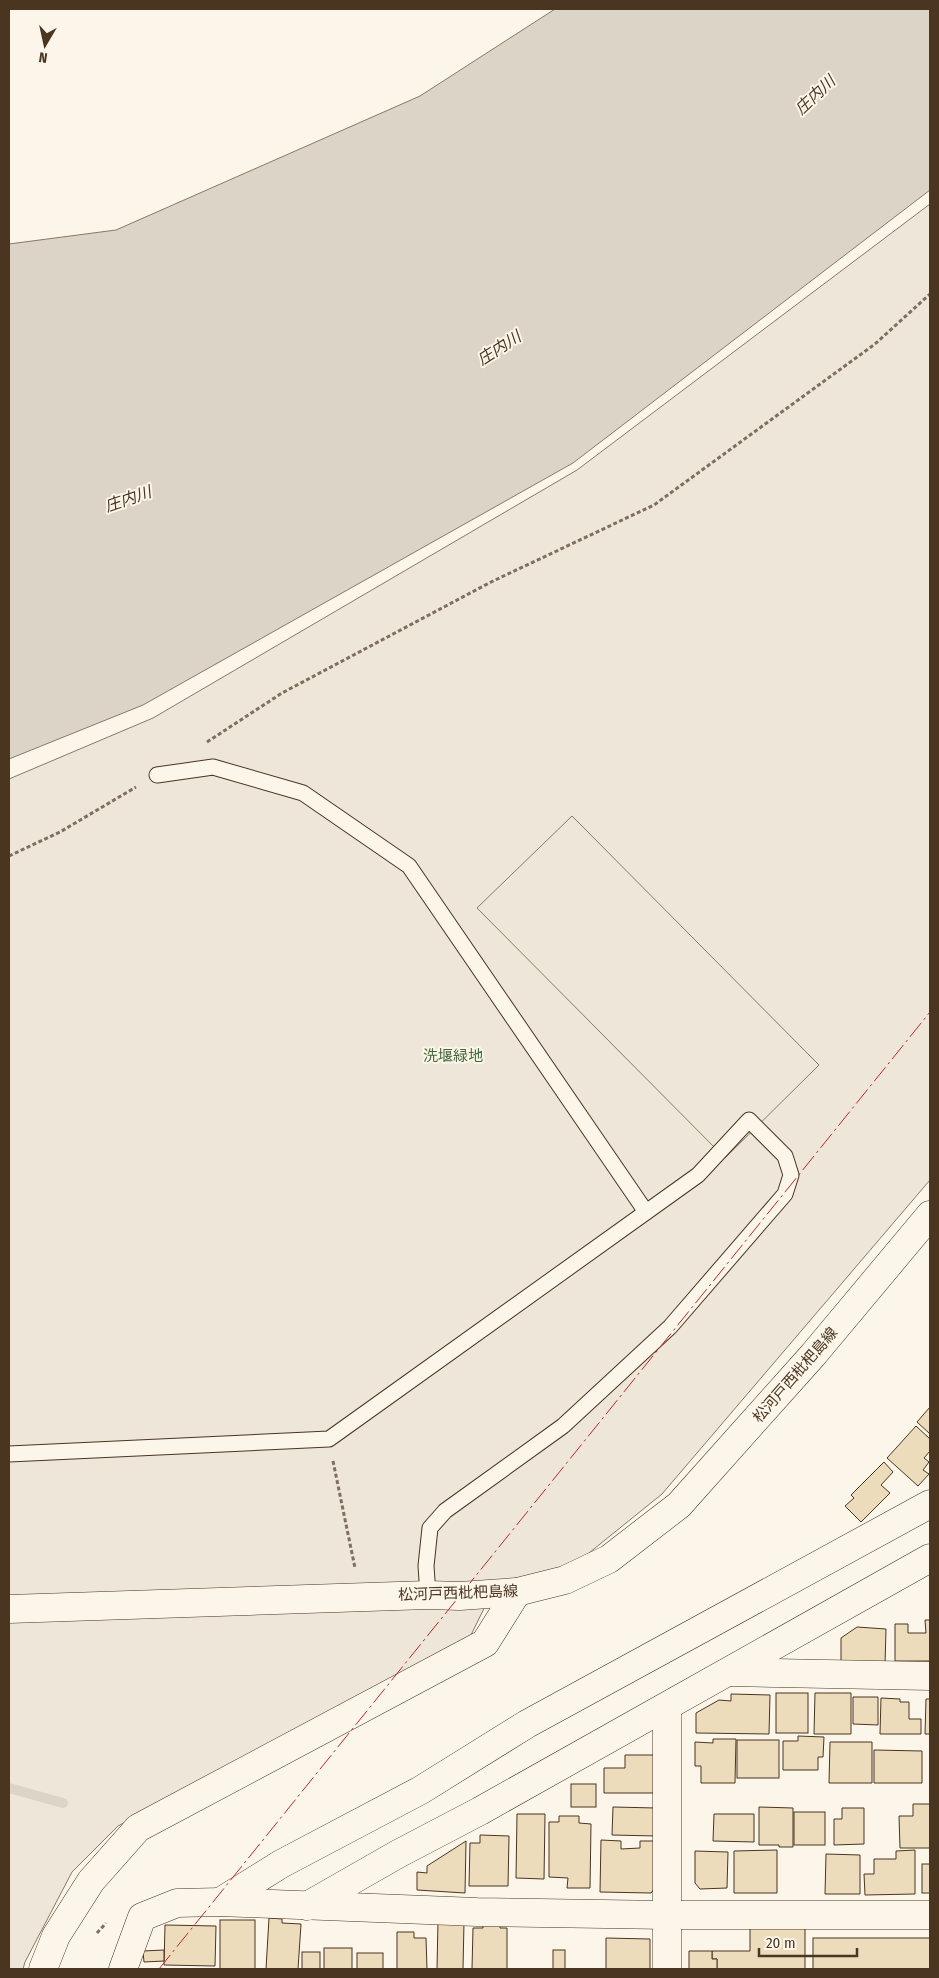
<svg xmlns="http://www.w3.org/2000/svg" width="939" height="1978" viewBox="0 0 939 1978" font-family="'Fira Sans Condensed','Noto Sans JP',sans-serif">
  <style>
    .green { fill: #ede6d9; stroke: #887966 }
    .parking { fill: #ede7d9; stroke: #887966 }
    .water { fill: #dcd4c6; stroke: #887966 }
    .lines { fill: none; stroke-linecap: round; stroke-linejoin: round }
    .stream { stroke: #dcd4c6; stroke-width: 10 }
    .building { fill: #ecdcbc; stroke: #4a3520 }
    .service-casing { stroke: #4a3520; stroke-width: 17 }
    .minor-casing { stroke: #4a3520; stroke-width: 29 }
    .secondary-casing { stroke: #4a3520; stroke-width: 29 }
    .path { stroke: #7f6f5c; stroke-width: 3; stroke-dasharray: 4 2.5; stroke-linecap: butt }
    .service { stroke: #fbf6e9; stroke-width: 15 }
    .minor { stroke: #fbf6e9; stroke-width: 28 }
    .secondary { stroke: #fbf6e9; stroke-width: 28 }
    .power { stroke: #c62828; stroke-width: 1; stroke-dasharray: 18 4 2.5 4; stroke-linecap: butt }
    .labels { text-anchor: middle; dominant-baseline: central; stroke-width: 4; stroke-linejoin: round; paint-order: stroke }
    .park-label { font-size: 15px; fill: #436837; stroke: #fbf6e9 }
    .street-label { font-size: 15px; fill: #4a3520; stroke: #fbf6e9 }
    .water-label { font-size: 16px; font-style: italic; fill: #4a3520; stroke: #fbf6e9 }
  </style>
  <rect width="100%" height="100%" fill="#fbf6e9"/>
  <polygon class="green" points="930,204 930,1180 662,1494 579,1561 536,1575 497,1582 469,1639 118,1826 72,1872 25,1962 23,1969 9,1969 9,779 153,718 577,470"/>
  <polygon class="parking" points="572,816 819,1065 725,1158 477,908"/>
  <polygon class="water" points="555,9 930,9 930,190 573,463 143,705 9,759 9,244 116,230 420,96"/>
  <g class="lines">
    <polyline class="stream" points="9,1788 63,1803"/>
  </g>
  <g class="building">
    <polygon points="930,1407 930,1434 917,1422"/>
    <polygon points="916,1426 930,1439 930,1451 924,1458 929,1462 923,1470 929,1474 918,1486 887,1458"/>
    <polygon points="884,1462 893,1472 881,1485 890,1493 861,1522 845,1506 854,1498 851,1495"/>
    <polygon points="925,1620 930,1620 930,1661 895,1661 895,1624 908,1624 908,1633 926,1633"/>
    <polygon points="857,1627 886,1629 885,1665 841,1665 841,1638"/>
    <rect x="776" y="1693" width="32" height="40"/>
    <polygon points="815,1693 851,1693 851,1734 814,1734"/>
    <polygon points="731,1694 770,1695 769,1734 696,1733 696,1713 719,1700 731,1701"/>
    <polygon points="853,1697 878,1697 878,1725 853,1724"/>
    <polygon points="881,1698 900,1699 900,1702 909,1702 909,1719 921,1719 921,1734 880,1734"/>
    <polygon points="926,1699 930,1699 930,1734 925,1734"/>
    <polygon points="798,1736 824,1737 823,1757 818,1757 818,1770 783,1770 783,1741 798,1741"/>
    <polygon points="713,1739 736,1739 735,1783 701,1783 701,1766 695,1766 695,1742 713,1743"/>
    <rect x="737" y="1740" width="42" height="38"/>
    <polygon points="830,1742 872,1742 872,1783 829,1783"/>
    <polygon points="874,1750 922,1751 922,1783 874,1783"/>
    <polygon points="625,1755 654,1755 654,1793 604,1793 604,1768 625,1768"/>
    <rect x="571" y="1784" width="25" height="23"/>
    <polygon points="913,1804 930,1804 930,1848 900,1848 899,1816 913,1816"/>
    <polygon points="613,1807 656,1808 656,1836 612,1835"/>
    <polygon points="759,1807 793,1808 793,1847 779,1847 779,1845 759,1845"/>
    <polygon points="842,1808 864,1808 864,1844 834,1845 834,1819 842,1819"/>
    <rect x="794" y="1812" width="31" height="33"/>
    <polygon points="517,1814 545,1814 544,1879 516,1878"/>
    <polygon points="714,1814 754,1814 754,1842 713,1841"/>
    <polygon points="559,1816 579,1816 579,1823 591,1824 590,1888 567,1888 568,1878 549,1877 549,1822 559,1822"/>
    <polygon points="480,1835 509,1836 508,1886 469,1886 470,1843 480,1843"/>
    <polygon points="601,1840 621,1841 621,1849 640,1848 640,1841 658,1841 658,1884 651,1893 600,1892"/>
    <polygon points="466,1841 465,1893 417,1890 417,1872 427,1873 427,1866"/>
    <polygon points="777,1850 777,1893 734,1893 734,1851"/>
    <polygon points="915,1850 915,1894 865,1895 864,1874 874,1874 874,1859 896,1859 896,1851"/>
    <polygon points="695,1851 728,1852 727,1888 700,1889 695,1883"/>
    <polygon points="826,1854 860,1855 860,1894 825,1894"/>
    <rect x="922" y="1864" width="8" height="29"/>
    <polygon points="269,1918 282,1919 282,1923 301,1924 298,1969 266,1969"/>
    <rect x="220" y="1920" width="35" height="49"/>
    <polygon points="438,1921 464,1922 463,1969 437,1969"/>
    <polygon points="483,1922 500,1922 500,1928 507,1928 507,1969 472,1969 473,1928 483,1928"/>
    <polygon points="165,1925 216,1926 215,1966 164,1965"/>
    <polygon points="750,1928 805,1928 805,1969 717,1969 717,1959 712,1959 712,1951 750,1951"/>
    <polygon points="397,1932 414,1932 414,1938 426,1938 427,1969 397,1969"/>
    <polygon points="606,1938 650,1939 650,1969 606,1969"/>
    <rect x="813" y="1938" width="117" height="31"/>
    <rect x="324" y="1948" width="28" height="21"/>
    <polygon points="164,1950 164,1961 144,1962 143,1951"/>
    <rect x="553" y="1950" width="12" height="19"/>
    <polygon points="689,1951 712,1951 712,1959 717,1959 717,1969 689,1969"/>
    <rect x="302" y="1952" width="18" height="17"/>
    <rect x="357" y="1953" width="26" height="16"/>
  </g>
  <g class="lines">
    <g class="service-casing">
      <g id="service">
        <polyline points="157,775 213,767 303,793 409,866 646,1212"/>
        <polyline points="9,1454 329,1439 698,1175 749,1120 785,1156 791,1175 785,1194 670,1327 563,1426 445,1511 430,1528 426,1566 428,1595"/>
      </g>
    </g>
    <g class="minor-casing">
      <g id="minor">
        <polyline points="730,1672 930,1676"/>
        <polyline points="220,1902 281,1864 421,1790 527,1724 930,1504"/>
        <polyline points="307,1906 398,1854 480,1811 930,1558"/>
        <polyline points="43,1969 56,1936 91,1881 138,1828 485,1643 517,1592"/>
        <polyline points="123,1969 142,1917 177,1903 220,1902 477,1912 667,1915 930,1915"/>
        <polyline points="667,1969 667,1707"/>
      </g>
    </g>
    <g class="secondary-casing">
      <polyline id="secondary" points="9,1609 428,1595 460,1596 517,1592 565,1580 609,1559 679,1505 813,1355 930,1215"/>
    </g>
    <g class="path">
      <polyline points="207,742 282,693 491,582 654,505 875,344 930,294"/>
      <polyline points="9,856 60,832 136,787"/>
      <polyline points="333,1461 355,1568"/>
      <polyline points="97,1933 106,1923"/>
    </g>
    <use href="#service" class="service"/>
    <use href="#minor" class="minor"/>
    <use href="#secondary" class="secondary"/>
    <polyline class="power" points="159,1969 930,1012"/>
  </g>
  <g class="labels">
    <g class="park-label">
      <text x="453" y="1056">洗堰緑地</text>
    </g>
    <g class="street-label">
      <text transform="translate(795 1375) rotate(-49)">松河戸西枇杷島線</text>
      <text transform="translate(458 1593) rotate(-2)">松河戸西枇杷島線</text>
    </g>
    <g class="water-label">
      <text transform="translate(815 95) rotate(-43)">庄内川</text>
      <text transform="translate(499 348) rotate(-33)">庄内川</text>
      <text transform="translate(128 499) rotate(-19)">庄内川</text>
    </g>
  </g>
  <rect width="939" height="1978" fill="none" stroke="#4a3520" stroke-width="20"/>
  <g transform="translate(45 45) rotate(189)" stroke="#fbf6e9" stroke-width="4" paint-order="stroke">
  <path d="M0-4L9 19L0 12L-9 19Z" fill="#4a3520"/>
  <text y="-8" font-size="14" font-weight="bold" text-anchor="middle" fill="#4a3520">N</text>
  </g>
  <path d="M759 1948v8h98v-8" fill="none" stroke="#4a3520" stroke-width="2.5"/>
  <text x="766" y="1948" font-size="15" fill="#4a3520" stroke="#fbf6e9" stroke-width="4" paint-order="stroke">20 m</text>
</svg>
